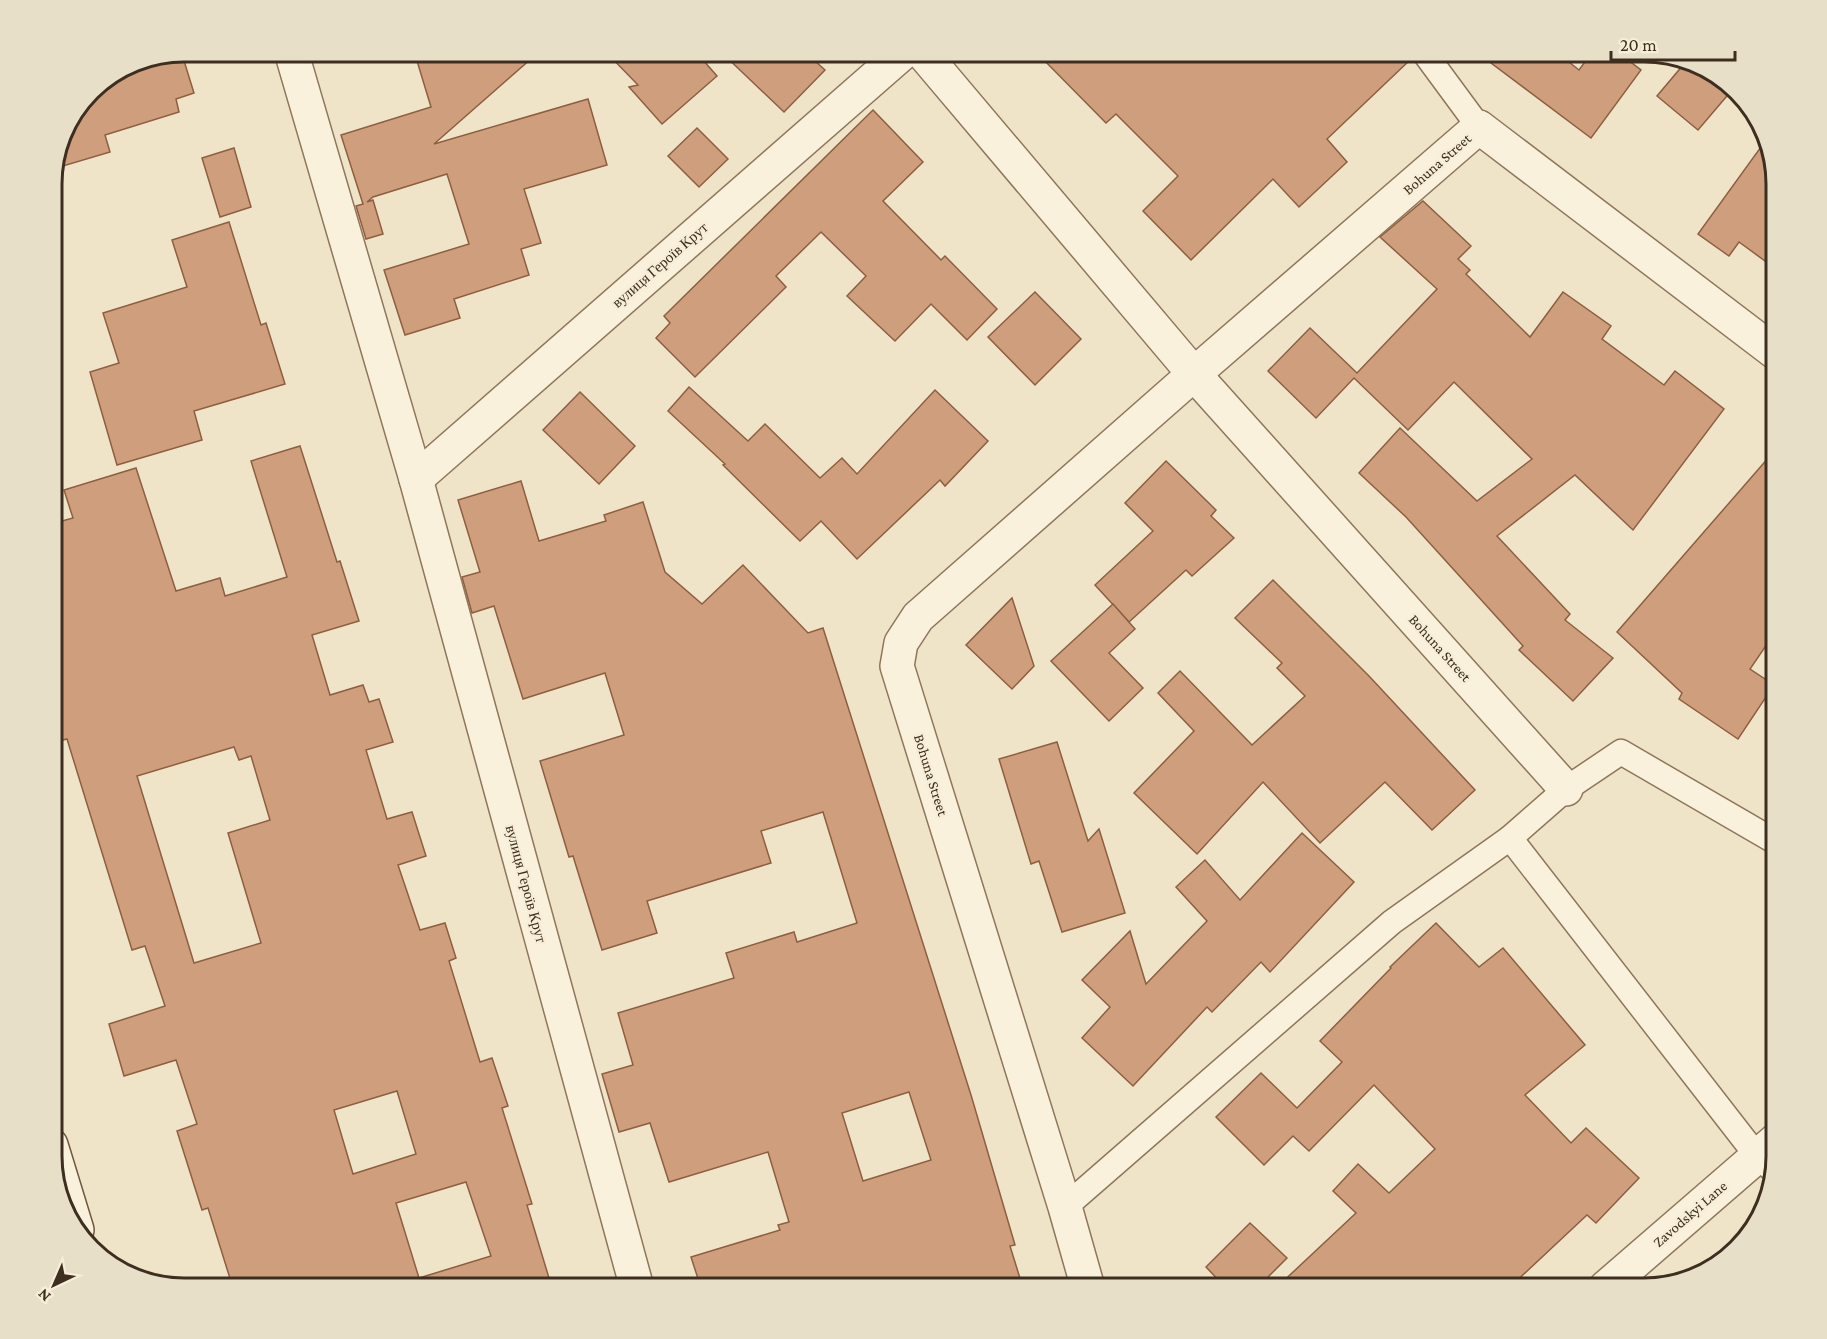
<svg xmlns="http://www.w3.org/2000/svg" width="1827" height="1339" viewBox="0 0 1827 1339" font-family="'Crimson Pro',serif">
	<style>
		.building { fill: #cf9f7d; stroke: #8d5f41; stroke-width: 1.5; fill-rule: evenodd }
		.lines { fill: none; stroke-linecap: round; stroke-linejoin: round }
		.lane-casing { stroke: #8d765c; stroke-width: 27 }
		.street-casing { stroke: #8d765c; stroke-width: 36 }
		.secondary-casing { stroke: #6f573f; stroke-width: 36 }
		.lane { stroke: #faf1dc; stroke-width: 24 }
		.street { stroke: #faf1dc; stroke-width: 33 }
		.secondary { stroke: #faf1dc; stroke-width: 33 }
		.labels { text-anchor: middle; stroke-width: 5; stroke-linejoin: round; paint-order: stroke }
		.street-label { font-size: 15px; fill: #3d2e20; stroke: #f7eed8 }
		.rim { fill: none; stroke: #3d2e20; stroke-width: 3 }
	</style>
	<rect width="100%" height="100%" fill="#f0e4c8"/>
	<g class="building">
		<polygon points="181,51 194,93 176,99 179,112 105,135 110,152 53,169 65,124 96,84 133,61"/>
		<polygon points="414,51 540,51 434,144 588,99 607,165 524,189 541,243 521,249 529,275 454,299 460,318 405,335 384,270 469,244 447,174 373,197 367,202 373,200 383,234 366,239 356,206 363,204 341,135 431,107"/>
		<polygon points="605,51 695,51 717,76 662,124 629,87 638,85"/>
		<polygon points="720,51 804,51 825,70 784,112"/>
		<polygon points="1035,51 1409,51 1411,59 1327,139 1347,162 1299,207 1273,179 1191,260 1143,211 1178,176 1116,114 1106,123"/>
		<polygon points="1475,51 1555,51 1579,70 1593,51 1616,51 1641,70 1591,138"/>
		<polygon points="1684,64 1712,74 1732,90 1698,130 1657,96"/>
		<polygon points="873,110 923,162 883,201 941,260 945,256 997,309 967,340 931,304 895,341 847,296 866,276 821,232 776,276 786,287 695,377 656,338 670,323 664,316"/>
		<polygon points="697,128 728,159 699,187 668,156"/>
		<polygon points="1766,140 1776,183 1776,269 1739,242 1729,256 1698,234"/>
		<polygon points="234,148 251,207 220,217 202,158"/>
		<polygon points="1423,201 1471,246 1458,259 1470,270 1466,274 1530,337 1563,292 1611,326 1602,339 1664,385 1675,371 1724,409 1633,530 1575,475 1497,536 1570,614 1565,620 1613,658 1573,701 1519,650 1523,646 1406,517 1359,473 1400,428 1477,501 1532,459 1454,382 1408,430 1354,378 1316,418 1268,371 1310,328 1357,373 1437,289 1380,237"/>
		<polygon points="229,222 261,325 266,323 285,384 194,411 202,440 117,465 90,372 119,363 103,313 187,287 172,240"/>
		<polygon points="1035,292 1081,339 1035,385 988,337"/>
		<polygon points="689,387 748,441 765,424 820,478 842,458 857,474 935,390 988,441 945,486 940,480 857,559 821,521 800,541 723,465 725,464 668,411"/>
		<polygon points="580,392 635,446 599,484 543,430"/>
		<path d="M 300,446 L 337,562 L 340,561 L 359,621 L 312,635 L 330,695 L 363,685 L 369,702 L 379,699 L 393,742 L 366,750 L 387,819 L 412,812 L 426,856 L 398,865 L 420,930 L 445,923 L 456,958 L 449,961 L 480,1062 L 492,1058 L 508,1106 L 502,1108 L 532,1204 L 527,1205 L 552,1288 L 233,1288 L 208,1208 L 202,1210 L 177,1131 L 197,1124 L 176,1060 L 124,1076 L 109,1024 L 165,1006 L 145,946 L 132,950 L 67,739 L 51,743 L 51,524 L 73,518 L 64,490 L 136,468 L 176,591 L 220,578 L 225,596 L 287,577 L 251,461 ZM 234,747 L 239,760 L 251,756 L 270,820 L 228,833 L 261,943 L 194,963 L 137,776 ZM 397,1091 L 416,1154 L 353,1174 L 334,1110 ZM 466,1182 L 491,1256 L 419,1278 L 396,1203 Z"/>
		<polygon points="1776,449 1776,631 1750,669 1774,685 1738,739 1679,699 1682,693 1617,632"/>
		<polygon points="1166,461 1216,510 1211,516 1234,538 1192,576 1186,570 1129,622 1095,585 1153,531 1125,503"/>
		<path d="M 521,481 L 539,541 L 606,521 L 604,515 L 643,502 L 665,572 L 702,604 L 743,565 L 808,633 L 823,628 L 971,1095 L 1015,1245 L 1010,1246 L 1023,1288 L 701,1288 L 691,1257 L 780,1230 L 778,1225 L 789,1222 L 768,1152 L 669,1182 L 650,1123 L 619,1132 L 602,1074 L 633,1065 L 618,1013 L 734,978 L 726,953 L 794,932 L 797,942 L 857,923 L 823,812 L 761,831 L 771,863 L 647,901 L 657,933 L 602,950 L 573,856 L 569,857 L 540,761 L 624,735 L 605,673 L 523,699 L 494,606 L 472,613 L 462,577 L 480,572 L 458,500 ZM 909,1092 L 931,1160 L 863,1181 L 842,1113 Z"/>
		<polygon points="1273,580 1369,676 1475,790 1432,830 1385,782 1320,843 1263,782 1197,854 1134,793 1194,731 1158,693 1180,671 1252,745 1305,696 1277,668 1282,663 1235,618"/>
		<polygon points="1012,598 1034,666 1012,689 966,645"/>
		<polygon points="1113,604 1135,629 1109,653 1143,688 1109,721 1051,661"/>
		<polygon points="1057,742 1088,841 1099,829 1125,913 1062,932 1039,861 1031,864 999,759"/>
		<polygon points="1302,833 1354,882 1270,972 1261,962 1212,1012 1207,1007 1133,1086 1082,1038 1110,1007 1082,980 1130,931 1146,984 1207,921 1176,887 1205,860 1240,900"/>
		<polygon points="1436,923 1479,967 1503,948 1585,1045 1525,1095 1571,1143 1586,1128 1639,1178 1596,1223 1587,1215 1509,1288 1276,1288 1356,1213 1333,1191 1358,1164 1389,1193 1435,1149 1374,1085 1309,1151 1293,1136 1264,1165 1216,1117 1261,1073 1297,1108 1342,1062 1320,1041 1391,968 1390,967"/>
		<polygon points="1250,1223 1287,1258 1257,1288 1226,1288 1206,1267"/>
	</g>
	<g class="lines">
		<g class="lane-casing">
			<g id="lane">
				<polyline points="1423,51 1479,127"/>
				<polyline points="1510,838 1757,1156 1772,1169"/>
				<polyline points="1065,1207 1392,922 1510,838 1566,789 1621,752 1776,842"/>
			</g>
		</g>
		<g class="street-casing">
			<g id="street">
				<polyline points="291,51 416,479 637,1288"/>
				<polyline points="921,51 1194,374 1566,789"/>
				<polyline points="416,479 905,51"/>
				<polyline points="1088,1288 1065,1207 897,666 901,643 918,617 1194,374 1479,127 1776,353"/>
				<polyline points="1605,1288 1776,1140"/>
			</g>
		</g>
		<g class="secondary-casing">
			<polyline id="secondary" points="51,1145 77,1230"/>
		</g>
		<use href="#lane" class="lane"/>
		<use href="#street" class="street"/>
		<use href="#secondary" class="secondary"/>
	</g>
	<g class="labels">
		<g class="street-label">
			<text transform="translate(1437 164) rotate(-41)" y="5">Bohuna Street</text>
			<text transform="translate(660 265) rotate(-41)" y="5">вулиця Героїв Крут</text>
			<text transform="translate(1440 648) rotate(48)" y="5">Bohuna Street</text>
			<text transform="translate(931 775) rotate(73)" y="5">Bohuna Street</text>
			<text transform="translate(526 884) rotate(75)" y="5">вулиця Героїв Крут</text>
			<text transform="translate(1690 1214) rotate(-41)" y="5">Zavodskyi Lane</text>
		</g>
	</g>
	<path d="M0 0H1827V1339H0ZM184 62H1644A122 122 0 0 1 1766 184V1156A122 122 0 0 1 1644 1278H184A122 122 0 0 1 62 1156V184A122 122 0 0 1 184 62Z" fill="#e8dfc9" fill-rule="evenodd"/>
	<path class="rim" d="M184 62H1644A122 122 0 0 1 1766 184V1156A122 122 0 0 1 1644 1278H184A122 122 0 0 1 62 1156V184A122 122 0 0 1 184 62Z"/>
	<g transform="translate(54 1285) rotate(224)" stroke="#f7eed8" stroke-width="4.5" paint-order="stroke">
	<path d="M0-4.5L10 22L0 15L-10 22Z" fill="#3d2e20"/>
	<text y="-9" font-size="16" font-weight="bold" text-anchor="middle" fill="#3d2e20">N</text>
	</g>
	<path d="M1611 51v9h124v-9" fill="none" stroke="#3d2e20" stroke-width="3"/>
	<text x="1620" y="51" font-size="18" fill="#3d2e20" stroke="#f7eed8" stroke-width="4.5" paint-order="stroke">20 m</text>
</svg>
